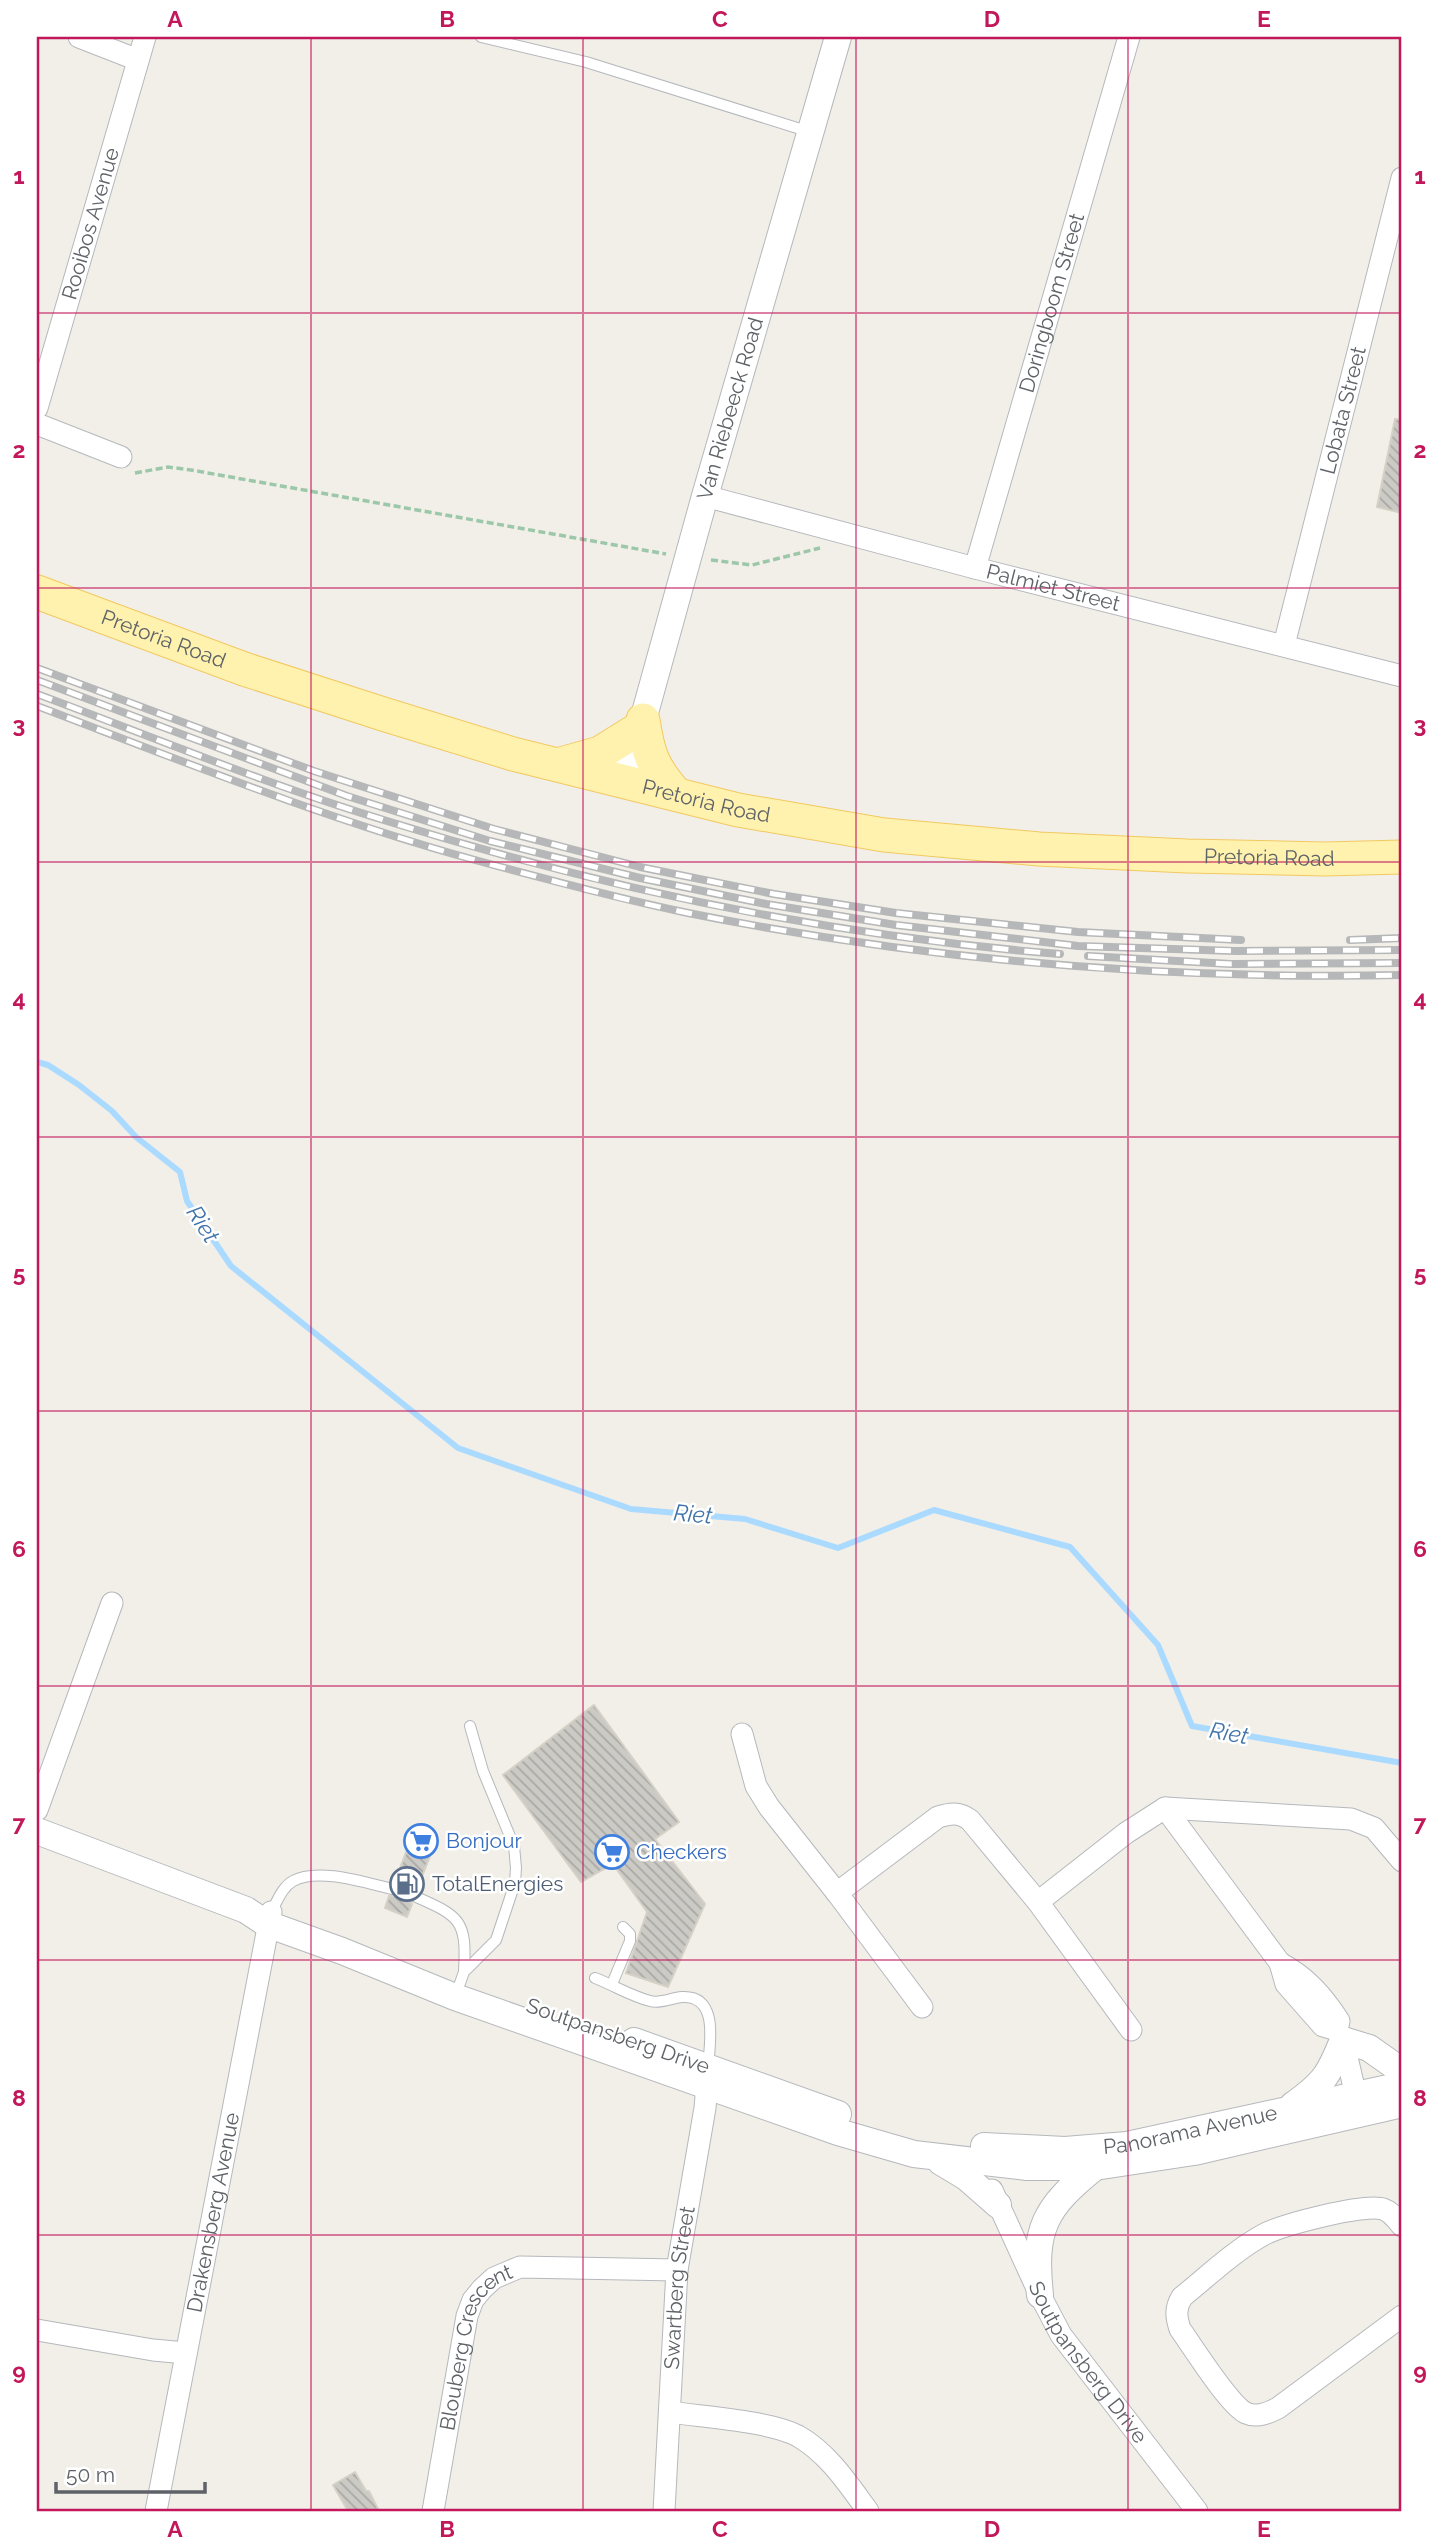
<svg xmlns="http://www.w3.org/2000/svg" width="1439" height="2548" viewBox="0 0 1439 2548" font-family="Raleway,sans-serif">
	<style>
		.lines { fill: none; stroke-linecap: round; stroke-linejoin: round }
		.stream { stroke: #aadaff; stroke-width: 6 }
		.building { fill: url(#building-back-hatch); stroke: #d6d1c6; stroke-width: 2 }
		.service-casing { stroke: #b5b8bc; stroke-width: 12 }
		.minor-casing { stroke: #b5b8bc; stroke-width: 23 }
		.tertiary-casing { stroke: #b5b8bc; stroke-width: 28 }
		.primary-casing { stroke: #f2c960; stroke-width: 35 }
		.path { stroke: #9cc7a9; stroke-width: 3.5; stroke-dasharray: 7 3.5; stroke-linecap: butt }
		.service { stroke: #fff; stroke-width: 10 }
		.minor { stroke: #fff; stroke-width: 21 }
		.tertiary { stroke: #fff; stroke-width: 26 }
		.primary { stroke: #fff2af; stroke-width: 33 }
		.rail-casing { stroke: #b6b7b8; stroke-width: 8 }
		.rail { stroke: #fff; stroke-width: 5; stroke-dasharray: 16; stroke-linecap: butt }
		.grid { fill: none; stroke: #c2185b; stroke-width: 2; stroke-opacity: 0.55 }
		.labels { text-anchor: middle; stroke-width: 5; stroke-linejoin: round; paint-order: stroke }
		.street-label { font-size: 21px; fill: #5f6368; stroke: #fff }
		.shop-label { font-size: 21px; fill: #366cbe; stroke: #fff; text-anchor: start }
		.service-label { font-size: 21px; fill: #4e5e75; stroke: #fff; text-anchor: start }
		.water-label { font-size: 23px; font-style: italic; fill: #4174aa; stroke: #fff }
		.neatline { fill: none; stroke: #c2185b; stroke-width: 2.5 }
		.grid-label { font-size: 23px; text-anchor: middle; font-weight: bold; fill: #c2185b }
	</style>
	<defs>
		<pattern id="building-back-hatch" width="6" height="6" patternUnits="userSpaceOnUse" patternTransform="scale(1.75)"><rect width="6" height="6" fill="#cccac5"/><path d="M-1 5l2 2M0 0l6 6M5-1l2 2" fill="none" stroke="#a9a8a4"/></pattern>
	</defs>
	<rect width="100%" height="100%" fill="#f1efe8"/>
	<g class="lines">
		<polyline class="stream" points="37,1062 48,1065 79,1085 112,1111 136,1137 180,1172 187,1201 231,1266 458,1448 631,1509 745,1519 838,1548 934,1510 1070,1547 1158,1645 1192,1726 1402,1763"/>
	</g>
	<g class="building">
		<polygon points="1395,419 1402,420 1402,513 1377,507"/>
		<polygon points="594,1705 679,1822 655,1839 705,1904 668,1987 626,1973 647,1912 613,1864 581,1882 503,1775"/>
		<polygon points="408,1847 430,1856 417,1889 410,1889 407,1893 407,1900 412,1904 407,1917 385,1908 389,1896 395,1896 399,1892 399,1886 395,1882"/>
		<polygon points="355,2472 366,2491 369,2491 379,2511 348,2511 333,2485"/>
	</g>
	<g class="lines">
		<g class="service-casing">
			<g id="service">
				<polyline points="481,37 586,62 810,132"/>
				<path d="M 414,1896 C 460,1916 467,1920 464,1971"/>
				<path d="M 271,1912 C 277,1902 282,1887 293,1881 C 318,1867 366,1883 392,1889"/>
				<path d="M 595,1978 C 613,1985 631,1996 650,2001 C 660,2004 671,1998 682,1997 C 719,1995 710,2043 708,2066"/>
				<polyline points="612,1984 630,1941 630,1934 623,1927"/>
				<polyline points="455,1997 464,1972 496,1940 515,1883 516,1868 514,1846 483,1771 470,1726"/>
			</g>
		</g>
		<g class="minor-casing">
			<g id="minor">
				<polyline points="79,37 138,60"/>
				<path id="s1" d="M 37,408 L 145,37"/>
				<polyline points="37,424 121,457"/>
				<path id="s2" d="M 705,496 L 975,568 L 1402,676"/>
				<path id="s3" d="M 975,568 L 1129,37"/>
				<path id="s4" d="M 1284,645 L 1402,178"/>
				<polyline points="742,1734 756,1786 769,1807 837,1893 922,2007"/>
				<polyline points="1165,1808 1280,1963 1286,1984 1323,2026 1337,2030 1343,2040 1359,2109"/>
				<polyline points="37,1810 112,1603"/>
				<path d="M 837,1893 L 938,1817 C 951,1813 959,1812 970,1820 L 1038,1902 L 1131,2030"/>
				<polyline points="1038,1902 1126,1833 1165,1808 1351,1819 1374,1828 1402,1861"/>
				<path d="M 1280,1963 C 1306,1977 1323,1996 1339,2021 L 1337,2030"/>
				<path id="s5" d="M 992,2190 L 1040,2295 L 1061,2335 L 1197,2511"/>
				<path d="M 1402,2226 C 1396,2219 1392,2212 1383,2209 C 1365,2203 1281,2225 1263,2235 C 1234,2251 1208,2276 1182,2297 C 1175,2308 1176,2317 1180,2329 C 1193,2347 1229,2405 1246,2413 C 1257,2418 1268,2413 1278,2408 L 1402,2316"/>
				<polyline points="37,2330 153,2350 186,2353"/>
				<path d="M 670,2412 C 703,2417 770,2421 798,2436 C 828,2453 848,2484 868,2511"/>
				<path id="s6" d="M 156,2511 L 271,1912"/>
				<path id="s7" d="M 433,2511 L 467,2316 L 473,2300 L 482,2289 L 494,2278 L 520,2267 L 677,2270"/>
				<path id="s8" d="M 664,2511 L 677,2270 L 705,2108 L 708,2072"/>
			</g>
		</g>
		<g class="tertiary-casing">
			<g id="tertiary">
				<path id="s9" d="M 622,780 L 643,720 L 705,496 L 838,37"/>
				<polyline points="37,1831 246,1910 267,1924 342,1951 455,1997 838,2132 914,2154 1027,2167 1095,2167 1194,2152 1402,2104"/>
				<polyline points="634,2041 838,2114"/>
				<path d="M 1293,2105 C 1324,2083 1329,2075 1343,2040 L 1369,2048 L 1396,2067 L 1402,2069"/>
				<path id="s10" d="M 984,2146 L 1065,2150 L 1127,2145 L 1402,2085"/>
				<polyline points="941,2162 966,2177 998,2205"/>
				<path d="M 1040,2295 C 1033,2229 1044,2208 1095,2167"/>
			</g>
		</g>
		<g class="primary-casing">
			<g id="primary">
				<path id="s11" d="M 37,592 L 244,669 L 383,714 L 513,754 L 738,810 L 884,835 L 1039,849 L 1187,856 L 1325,859 L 1402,857"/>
				<path d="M 643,720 C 648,754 653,768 676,794"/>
				<polyline points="561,764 600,753 640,728"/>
			</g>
		</g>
		<g class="path">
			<polyline points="135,473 168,467 191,470 666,554"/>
			<polyline points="711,560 752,565 820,548"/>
		</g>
		<use href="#service" class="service"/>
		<use href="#minor" class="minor"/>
		<use href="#tertiary" class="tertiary"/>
		<use href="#primary" class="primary"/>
		<g class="rail-casing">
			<g id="rail">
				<polyline points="37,668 314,771 494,829 640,867 774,894 896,913 1078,932 1241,940"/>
				<polyline points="37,680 347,796 490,841 640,878 766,904 896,925 1078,946 1235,951 1402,950"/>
				<path d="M 37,694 C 153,737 268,785 387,821 C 606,889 831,936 1060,954"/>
				<path d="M 37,706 C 182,761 326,819 475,860 C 545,879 616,898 688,913 C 923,960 1162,980 1402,975"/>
				<polyline points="1350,940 1402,938"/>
				<polyline points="1088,956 1231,964 1402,963"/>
			</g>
		</g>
		<use href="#rail" class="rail"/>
	</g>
	<path class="grid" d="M 311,37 L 311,2511M 583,37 L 583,2511M 856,37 L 856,2511M 1128,37 L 1128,2511M 37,313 L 1402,313M 37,588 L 1402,588M 37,862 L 1402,862M 37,1137 L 1402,1137M 37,1411 L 1402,1411M 37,1686 L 1402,1686M 37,1960 L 1402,1960M 37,2235 L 1402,2235"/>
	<defs>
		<g id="supermarket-ring" transform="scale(1.75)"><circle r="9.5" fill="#fff" stroke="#3f7fe0" stroke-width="1.5"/><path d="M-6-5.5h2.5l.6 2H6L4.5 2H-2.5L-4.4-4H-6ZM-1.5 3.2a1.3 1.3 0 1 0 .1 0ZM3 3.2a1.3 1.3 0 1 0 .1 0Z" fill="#3f7fe0"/></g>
		<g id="fuel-ring" transform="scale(1.75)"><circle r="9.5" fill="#fff" stroke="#5c6f8a" stroke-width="1.5"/><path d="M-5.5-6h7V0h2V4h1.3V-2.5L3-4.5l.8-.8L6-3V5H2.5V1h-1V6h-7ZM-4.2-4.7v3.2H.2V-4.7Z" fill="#5c6f8a"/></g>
	</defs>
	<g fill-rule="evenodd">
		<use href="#supermarket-ring" x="421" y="1841"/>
		<use href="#supermarket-ring" x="612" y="1852"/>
		<use href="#fuel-ring" x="407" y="1884"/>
	</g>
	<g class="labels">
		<g class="street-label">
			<text dy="7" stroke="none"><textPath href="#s1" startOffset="192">Rooibos Avenue</textPath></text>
			<text dy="7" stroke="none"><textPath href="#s3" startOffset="276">Doringboom Street</textPath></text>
			<text dy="7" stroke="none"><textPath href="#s9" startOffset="387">Van Riebeeck Road</textPath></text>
			<text dy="7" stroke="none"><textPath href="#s4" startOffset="242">Lobata Street</textPath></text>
			<text dy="7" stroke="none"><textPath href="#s2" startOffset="360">Palmiet Street</textPath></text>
			<text dy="7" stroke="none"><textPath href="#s11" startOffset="135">Pretoria Road</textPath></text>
			<text dy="7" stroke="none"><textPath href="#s11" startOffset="702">Pretoria Road</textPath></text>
			<text dy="7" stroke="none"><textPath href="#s11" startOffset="1269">Pretoria Road</textPath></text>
			<text transform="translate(618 2036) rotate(19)" y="7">Soutpansberg Drive</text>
			<text dy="7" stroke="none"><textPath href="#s10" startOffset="208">Panorama Avenue</textPath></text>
			<text dy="7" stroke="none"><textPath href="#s6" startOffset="304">Drakensberg Avenue</textPath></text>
			<text dy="7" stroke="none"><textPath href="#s8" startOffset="224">Swartberg Street</textPath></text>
			<text dy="7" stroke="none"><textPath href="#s7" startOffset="173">Blouberg Crescent</textPath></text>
			<text dy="7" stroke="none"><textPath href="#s5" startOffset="198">Soutpansberg Drive</textPath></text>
		</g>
		<g class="shop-label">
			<text x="446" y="1848">Bonjour</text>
			<text x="636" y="1859">Checkers</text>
		</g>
		<g class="service-label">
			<text x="432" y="1891">TotalEnergies</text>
		</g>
		<g class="water-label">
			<text transform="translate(203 1224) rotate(57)" y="8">Riet</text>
			<text transform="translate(693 1514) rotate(5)" y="8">Riet</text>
			<text transform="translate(1229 1733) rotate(10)" y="8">Riet</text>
		</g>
	</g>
	<rect width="1439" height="2548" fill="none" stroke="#ffffff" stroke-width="77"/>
	<path d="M56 2482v10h149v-10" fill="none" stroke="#5f6368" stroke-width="3.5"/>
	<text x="66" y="2482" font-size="21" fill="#5f6368" stroke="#ffffff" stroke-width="5" paint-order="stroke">50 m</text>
	<rect x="38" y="38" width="1362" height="2472" class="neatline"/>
	<g class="grid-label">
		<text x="175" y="27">A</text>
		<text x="447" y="27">B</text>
		<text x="720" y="27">C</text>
		<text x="992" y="27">D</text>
		<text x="1264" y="27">E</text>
		<text x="19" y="184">1</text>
		<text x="1420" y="184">1</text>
		<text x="19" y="458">2</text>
		<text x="1420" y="458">2</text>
		<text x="19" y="733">3</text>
		<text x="1420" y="733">3</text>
		<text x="19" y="1007">4</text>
		<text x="1420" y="1007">4</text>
		<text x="19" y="1282">5</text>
		<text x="1420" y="1282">5</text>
		<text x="19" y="1557">6</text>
		<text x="1420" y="1557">6</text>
		<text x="19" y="1831">7</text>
		<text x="1420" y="1831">7</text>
		<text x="19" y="2106">8</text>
		<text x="1420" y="2106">8</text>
		<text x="19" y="2380">9</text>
		<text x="1420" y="2380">9</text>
		<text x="175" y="2537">A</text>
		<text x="447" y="2537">B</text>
		<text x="720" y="2537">C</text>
		<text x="992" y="2537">D</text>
		<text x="1264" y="2537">E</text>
	</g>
</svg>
